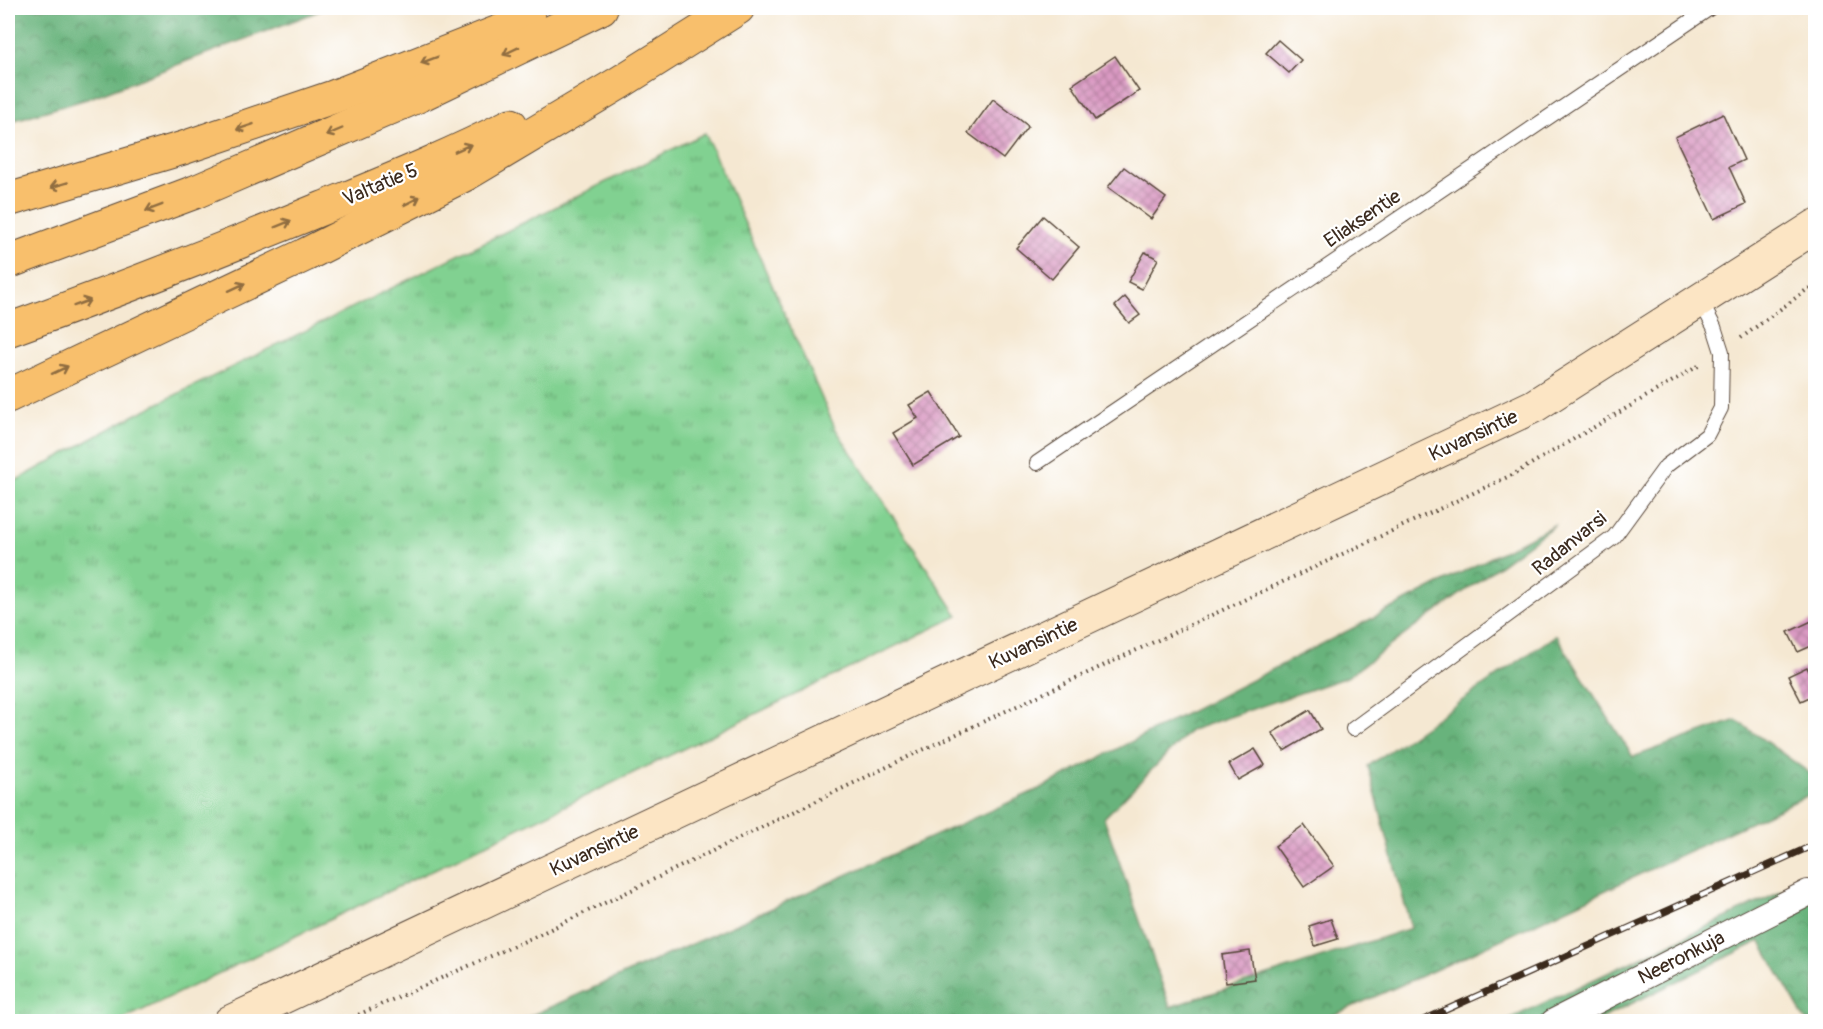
<svg xmlns="http://www.w3.org/2000/svg" width="1823" height="1029" viewBox="0 0 1823 1029" font-family="Pangolin,sans-serif">
	<style>
		.grass { fill: url(#grass-tufts); stroke: #5e7e58; stroke-width: 1.5 }
		.forest { fill: url(#forest-crowns); stroke: #526e4c; stroke-width: 1.5 }
		.building { fill: url(#building-cross-hatch) }
		.lines { fill: none; stroke-linecap: round; stroke-linejoin: round }
		.lane-casing { stroke: #574639; stroke-width: 16 }
		.street-casing { stroke: #574639; stroke-width: 28 }
		.secondary-casing { stroke: #574639; stroke-width: 35 }
		.highway-casing { stroke: #574639; stroke-width: 35 }
		.path { stroke: #574639; stroke-width: 4; stroke-dasharray: 1.5 4.5; stroke-linecap: butt }
		.lane { stroke: #fff; stroke-width: 14 }
		.street { stroke: #fff; stroke-width: 26 }
		.secondary { stroke: #fce5c4; stroke-width: 33 }
		.highway { stroke: #f8bf6c; stroke-width: 33 }
		.rail-casing { stroke: #3b2a1e; stroke-width: 7 }
		.rail { stroke: #fff; stroke-width: 4.5; stroke-dasharray: 14; stroke-linecap: butt }
		.oneway { stroke: #906d41 }
		.labels { text-anchor: middle; stroke-width: 4.5; stroke-linejoin: round; paint-order: stroke }
		.street-label { font-size: 20px; fill: #3b2a1e; stroke: #fff }
	</style>
	<defs>
		<pattern id="grass-tufts" width="24" height="20" patternUnits="userSpaceOnUse" patternTransform="scale(1.5)"><rect width="24" height="20" fill="#81d191"/><path d="M3 7l-1-3M5 7V3M7 7l1-3M15 17l-1-3M17 17v-4M19 17l1-3" fill="none" stroke="#6baa76"/></pattern>
		<pattern id="forest-crowns" width="20" height="18" patternUnits="userSpaceOnUse" patternTransform="scale(1.5)"><rect width="20" height="18" fill="#68b37b"/><path d="M2 6a3 3 0 1 1 6 0M12 15a3 3 0 1 1 6 0" fill="none" stroke="#579264"/></pattern>
		<pattern id="building-cross-hatch" width="8" height="8" patternUnits="userSpaceOnUse" patternTransform="scale(1.5)"><rect width="8" height="8" fill="#da9ac3"/><path d="M0 0l8 8M0 8l8-8" fill="none" stroke="#b27e9e"/></pattern>
	</defs>
	<rect width="100%" height="100%" fill="#fff"/>
	<filter id="ink" filterUnits="userSpaceOnUse"><feTurbulence type="fractalNoise" baseFrequency=".0167" numOctaves="2"/><feDisplacementMap in="SourceGraphic" scale="12" xChannelSelector="R" yChannelSelector="G"/><feConvolveMatrix kernelMatrix="1 2 1 2 8 2 1 2 1" color-interpolation-filters="sRGB"/></filter>
	<filter id="wash" filterUnits="userSpaceOnUse"><feTurbulence type="fractalNoise" baseFrequency=".008" numOctaves="4" result="noise"/><feDisplacementMap in="SourceGraphic" scale="24" xChannelSelector="R" yChannelSelector="G"/><feGaussianBlur stdDeviation="1.35" result="paint"/><feColorMatrix in="noise" values="0 0 0 0 0 0 0 0 0 0 0 0 0 0 0 0 0 1.4 0 .05"/><feComposite in="paint" operator="in"/></filter>
	<g filter="url(#wash)">
		<rect width="100%" height="100%" fill="#f5e8d2"/>
		<polygon class="grass" points="705,133 835,428 958,616 120,1021 8,1021 8,485 135,415"/>
		<g class="forest">
			<polygon points="8,8 327,8 87,99 8,122"/>
			<polygon points="1556,524 1347,677 1191,730 1104,818 1170,1007 1411,928 1368,766 1556,635 1633,757 1736,720 1815,777 1815,792 1453,962 1320,1021 519,1021 1039,789"/>
			<polygon points="1815,876 1815,1021 1806,1021 1760,941 1596,1021 1503,1022"/>
		</g>
		<g id="blocks">
			<g class="building">
				<polygon points="1278,40 1301,60 1289,73 1266,53"/>
				<polygon points="1115,56 1139,91 1095,120 1072,85"/>
				<polygon points="993,99 1028,126 1003,159 968,133"/>
				<polygon points="1723,114 1744,160 1729,167 1746,204 1714,219 1675,137"/>
				<polygon points="1124,167 1166,198 1151,219 1108,187"/>
				<polygon points="1043,216 1079,247 1052,279 1016,248"/>
				<polygon points="1145,252 1158,259 1142,289 1128,282"/>
				<polygon points="1125,297 1140,315 1129,323 1115,306"/>
				<polygon points="931,392 959,437 913,465 893,433 918,418 909,405"/>
				<polygon points="1816,619 1816,644 1798,652 1788,632"/>
				<polygon points="1807,667 1816,686 1816,694 1801,701 1788,676"/>
				<polygon points="1310,710 1321,729 1284,751 1272,733"/>
				<polygon points="1255,749 1265,765 1238,780 1229,764"/>
				<polygon points="1304,825 1334,866 1304,887 1275,846"/>
				<polygon points="1331,919 1338,939 1315,946 1309,926"/>
				<polygon points="1250,951 1255,979 1226,983 1222,955"/>
			</g>
		</g>
	</g>
	<g filter="url(#ink)">
		<use href="#blocks" fill-opacity="0" stroke="#574639" stroke-width="1.5"/>
		<g class="lines">
			<g class="lane-casing">
				<g id="lane">
					<polyline points="1037,463 1710,8"/>
					<polyline points="1353,729 1614,537 1666,466 1707,435 1721,408 1722,352 1714,327 1700,300"/>
				</g>
			</g>
			<g class="street-casing">
				<polyline id="street" points="1554,1022 1808,893"/>
			</g>
			<g class="secondary-casing">
				<polyline id="secondary" points="230,1022 1534,406 1816,226"/>
			</g>
			<g class="highway-casing">
				<g id="highway">
					<polyline points="8,200 183,148 333,97 529,20"/>
					<polyline points="8,262 195,192 418,96 601,8"/>
					<path d="M 8,330 C 114,292 219,251 323,208 C 386,182 451,156 511,125"/>
					<polyline points="8,396 305,255 468,173 619,83 738,8"/>
				</g>
			</g>
			<g class="path">
				<polyline points="1741,338 1816,283"/>
				<polyline points="342,1022 534,937 916,753 1514,474 1700,365"/>
			</g>
			<use href="#lane" class="lane"/>
			<use href="#street" class="street"/>
			<use href="#secondary" class="secondary"/>
			<use href="#highway" class="highway"/>
			<g class="rail-casing">
				<polyline id="rail" points="1419,1022 1816,844"/>
			</g>
			<use href="#rail" class="rail"/>
		</g>
		<defs><path id="oneway-shaft" d="M-6 0H5M1.5-3L5.5 0L1.5 3" fill="none" stroke-width="1.6" stroke-linecap="round" stroke-linejoin="round" transform="scale(1.5)"/></defs>
		<g class="oneway">
			<use href="#oneway-shaft" transform="translate(511 51) rotate(154)"/>
			<use href="#oneway-shaft" transform="translate(429 60) rotate(159)"/>
			<use href="#oneway-shaft" transform="translate(245 127) rotate(161)"/>
			<use href="#oneway-shaft" transform="translate(334 132) rotate(157)"/>
			<use href="#oneway-shaft" transform="translate(463 148) rotate(-24)"/>
			<use href="#oneway-shaft" transform="translate(59 185) rotate(164)"/>
			<use href="#oneway-shaft" transform="translate(412 201) rotate(-27)"/>
			<use href="#oneway-shaft" transform="translate(154 208) rotate(159)"/>
			<use href="#oneway-shaft" transform="translate(283 224) rotate(-22)"/>
			<use href="#oneway-shaft" transform="translate(237 287) rotate(-25)"/>
			<use href="#oneway-shaft" transform="translate(82 303) rotate(-20)"/>
			<use href="#oneway-shaft" transform="translate(60 370) rotate(-25)"/>
		</g>
	</g>
	<g class="labels">
		<g class="street-label">
			<text transform="translate(380 184) rotate(-23)" y="7">Valtatie 5</text>
			<text transform="translate(1362 218) rotate(-34)" y="7">Eliaksentie</text>
			<text transform="translate(1473 435) rotate(-25)" y="7">Kuvansintie</text>
			<text transform="translate(1569 543) rotate(-39)" y="7">Radanvarsi</text>
			<text transform="translate(1033 643) rotate(-25)" y="7">Kuvansintie</text>
			<text transform="translate(594 850) rotate(-25)" y="7">Kuvansintie</text>
			<text transform="translate(1681 957) rotate(-27)" y="7">Neeronkuja</text>
		</g>
	</g>
	<rect width="1823" height="1029" fill="none" stroke="#fff" stroke-width="30"/>
</svg>
